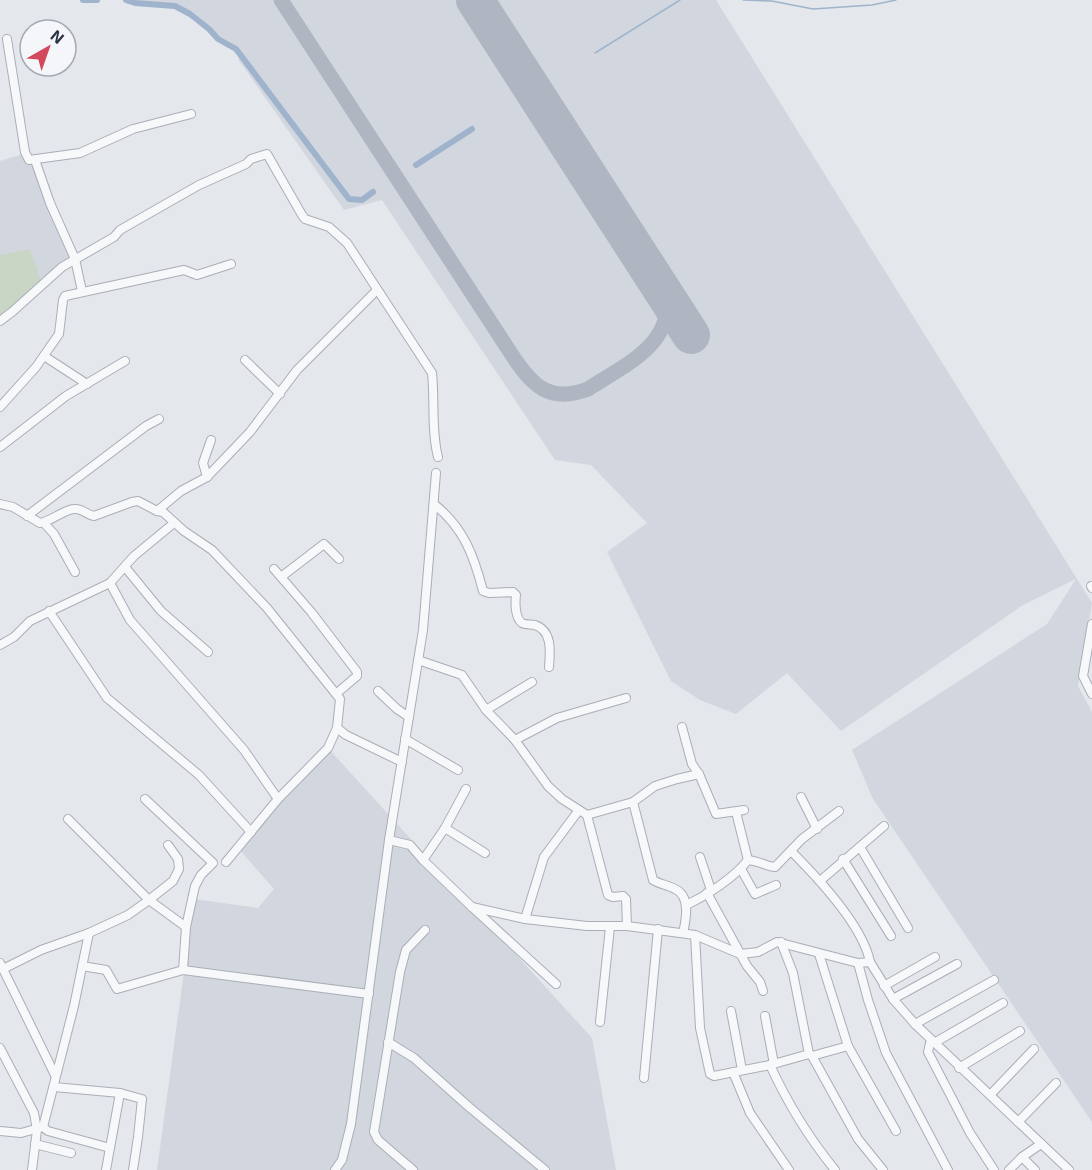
<svg xmlns="http://www.w3.org/2000/svg" width="1092" height="1170" viewBox="0 0 1092 1170" font-family="'Exo 2',sans-serif">
	<style>
		.built { fill: #d2d6de }
		.green { fill: #c9d6c5 }
		.lines { fill: none; stroke-linecap: round; stroke-linejoin: round }
		.stream { stroke: #9fb4cc; stroke-width: 1.5 }
		.canal { stroke: #9fb4cc; stroke-width: 6 }
		.taxiway { stroke: #b0b6c1; stroke-width: 15 }
		.runway { stroke: #b0b6c1; stroke-width: 38 }
		.minor-casing { stroke: #a9aeb7; stroke-width: 10 }
		.minor { stroke: #f7f8fa; stroke-width: 8 }
	</style>
	<rect width="100%" height="100%" fill="#e4e7ec"/>
	<g class="built">
		<polygon points="126,0 716,0 1092,603 1078,686 1092,712 1092,1122 873,799 852,750 1047,624 1076,579 1023,605 841,731 787,673 736,714 700,700 671,681 607,552 647,523 591,465 555,460 382,200 344,210 238,59 242,57 236,49 218,39 209,29 190,14 175,6 135,3"/>
		<polygon points="23,154 35,160 75,259 0,321 0,161"/>
		<polygon points="328,748 592,1038 616,1170 157,1170 194,899 258,908 274,889 238,848"/>
	</g>
	<polygon class="green" points="30,249 41,281 23,298 0,316 0,255"/>
	<g class="lines">
		<g class="stream">
			<polyline points="743,0 772,1 813,9 872,5 896,0"/>
			<polyline points="595,53 680,0"/>
		</g>
		<g class="canal">
			<polyline points="83,0 97,0"/>
			<polyline points="126,0 135,3 175,6 190,14 209,29 218,39 236,49 349,199 362,200 373,192"/>
			<polyline points="416,165 472,129"/>
		</g>
		<path class="taxiway" d="M 281,0 L 512,355 C 532,385 549,404 588,389 C 621,367 674,345 666,297"/>
		<polyline class="runway" points="475,0 691,335"/>
		<g class="minor-casing">
			<g id="minor">
				<polyline points="7,39 25,152 29,160 80,153 133,129 191,114"/>
				<polyline points="35,160 50,203 75,259 82,291"/>
				<path d="M 0,321 L 12,312 L 62,267 L 114,237 L 120,230 L 199,185 L 246,164 L 251,159 L 267,154 L 302,215 L 305,219 L 329,227 L 347,243 L 432,373 C 435,401 431,430 438,457"/>
				<polyline points="44,356 87,384"/>
				<polyline points="245,360 280,394"/>
				<polyline points="0,407 36,367 59,334 63,300 65,296 184,270 197,275 231,264"/>
				<polyline points="0,447 66,396 125,361"/>
				<polyline points="207,477 203,463 211,440"/>
				<path d="M 0,504 L 13,507 L 40,523 C 52,521 63,510 74,509 C 82,508 87,515 94,516 L 132,502 L 138,501 L 157,511 L 163,512 L 184,531 L 212,550 L 267,608 L 340,699 L 337,728 L 328,748 L 278,799 L 226,862"/>
				<path d="M 434,504 C 464,528 474,556 483,591 L 489,593 L 513,592 L 516,595 C 515,603 515,618 522,623 C 525,625 531,624 535,625 C 553,631 550,653 549,667"/>
				<polyline points="157,511 181,491 207,477 250,432 297,370 377,290"/>
				<polyline points="27,516 146,426 159,419"/>
				<polyline points="44,523 54,534 75,572"/>
				<polyline points="125,567 161,611 208,652"/>
				<polyline points="274,569 312,613 357,672 357,676 337,693"/>
				<polyline points="281,577 324,544 339,559"/>
				<polyline points="110,583 130,620 244,750 278,799"/>
				<polyline points="1091,586 1092,588"/>
				<polyline points="49,611 107,698 199,775 251,832"/>
				<polyline points="1092,624 1083,676 1092,694"/>
				<polyline points="0,645 14,637 30,621 110,583 134,556 174,523"/>
				<polyline points="418,660 462,675 486,710 515,740 548,786 562,799 587,815 633,802 655,786 677,779 699,774"/>
				<polyline points="378,691 397,709 409,717"/>
				<polyline points="486,710 532,682"/>
				<polyline points="682,727 692,764 699,774 716,814 744,810"/>
				<polyline points="337,728 346,735 402,762"/>
				<polyline points="405,739 458,770"/>
				<polyline points="515,740 557,718 626,698"/>
				<polyline points="801,797 817,829"/>
				<polyline points="145,799 213,863 201,875 195,886 186,927 183,970"/>
				<path d="M 633,802 L 653,880 C 659,884 668,885 675,889 C 691,896 686,920 683,933"/>
				<polyline points="736,812 748,860"/>
				<polyline points="587,815 608,895 613,897 623,896 626,899 627,926"/>
				<polyline points="68,819 149,900 186,927"/>
				<polyline points="445,828 485,853"/>
				<polyline points="389,840 410,845 423,860 472,907 556,984"/>
				<polyline points="860,847 908,928"/>
				<path d="M 791,851 C 817,877 863,926 870,962"/>
				<polyline points="700,857 711,890"/>
				<polyline points="843,859 891,936"/>
				<polyline points="423,860 445,828 466,789"/>
				<polyline points="741,869 755,894 776,885"/>
				<polyline points="820,881 884,826"/>
				<polyline points="707,893 747,966 760,982 763,991"/>
				<path d="M 686,905 C 706,896 735,877 748,860 C 759,861 768,867 775,867 L 802,839 L 839,811"/>
				<polyline points="472,907 525,919 587,926 627,926 695,935 740,954 758,952 777,942 858,963 870,962 893,999 915,1024 1069,1170"/>
				<polyline points="525,919 544,857 579,810"/>
				<polyline points="695,935 700,1028 710,1074 714,1076 770,1065 809,1054 812,1056 848,1046"/>
				<polyline points="781,942 793,973 809,1054"/>
				<polyline points="819,954 848,1046 896,1131"/>
				<polyline points="0,963 55,1075"/>
				<polyline points="858,963 868,1000 886,1053 948,1170"/>
				<polyline points="82,966 106,970 117,989 183,970 369,994"/>
				<polyline points="3,969 41,950 89,933 128,915 149,900 173,881 179,869 178,859 168,845"/>
				<polyline points="884,986 935,957"/>
				<polyline points="893,999 957,964"/>
				<polyline points="731,1011 742,1070"/>
				<polyline points="765,1016 774,1064"/>
				<polyline points="600,1022 610,927"/>
				<polyline points="915,1024 994,980"/>
				<polyline points="388,1042 414,1058 469,1107 545,1170"/>
				<polyline points="0,1048 34,1113 37,1130 32,1170"/>
				<polyline points="812,1056 858,1139 883,1170"/>
				<path d="M 770,1065 C 787,1102 809,1138 835,1170"/>
				<polyline points="959,1068 1020,1031"/>
				<polyline points="733,1072 750,1113 789,1170"/>
				<polyline points="644,1078 658,929"/>
				<polyline points="54,1087 120,1093 142,1099 138,1137 133,1170"/>
				<polyline points="990,1095 1034,1049"/>
				<polyline points="1018,1122 1056,1083"/>
				<polyline points="43,1127 48,1131 110,1148"/>
				<polyline points="0,1131 21,1133 43,1127 74,1006 89,933"/>
				<polyline points="35,1144 71,1153"/>
				<polyline points="1022,1157 1035,1170"/>
				<polyline points="106,1170 120,1093"/>
				<polyline points="335,1170 342,1160 351,1124 389,840 423,630 436,473"/>
				<polyline points="413,1170 378,1140 374,1132 400,972 406,950 425,930"/>
				<polyline points="994,1170 970,1133 928,1052 930,1043 934,1043 1003,1003"/>
				<polyline points="1009,1170 1022,1157 1041,1144"/>
			</g>
		</g>
		<use href="#minor" class="minor"/>
	</g>
	<g transform="translate(48 48) rotate(40)"><circle r="28" fill="#f4f6f9" stroke="#a4a8b1" stroke-width="1.5"/>
	<path d="M0-4.5L10 22L0 15L-10 22Z" fill="#d1495b"/>
	<text y="-9" font-size="16" font-weight="bold" text-anchor="middle" fill="#2b3445">N</text>
	</g>
</svg>
